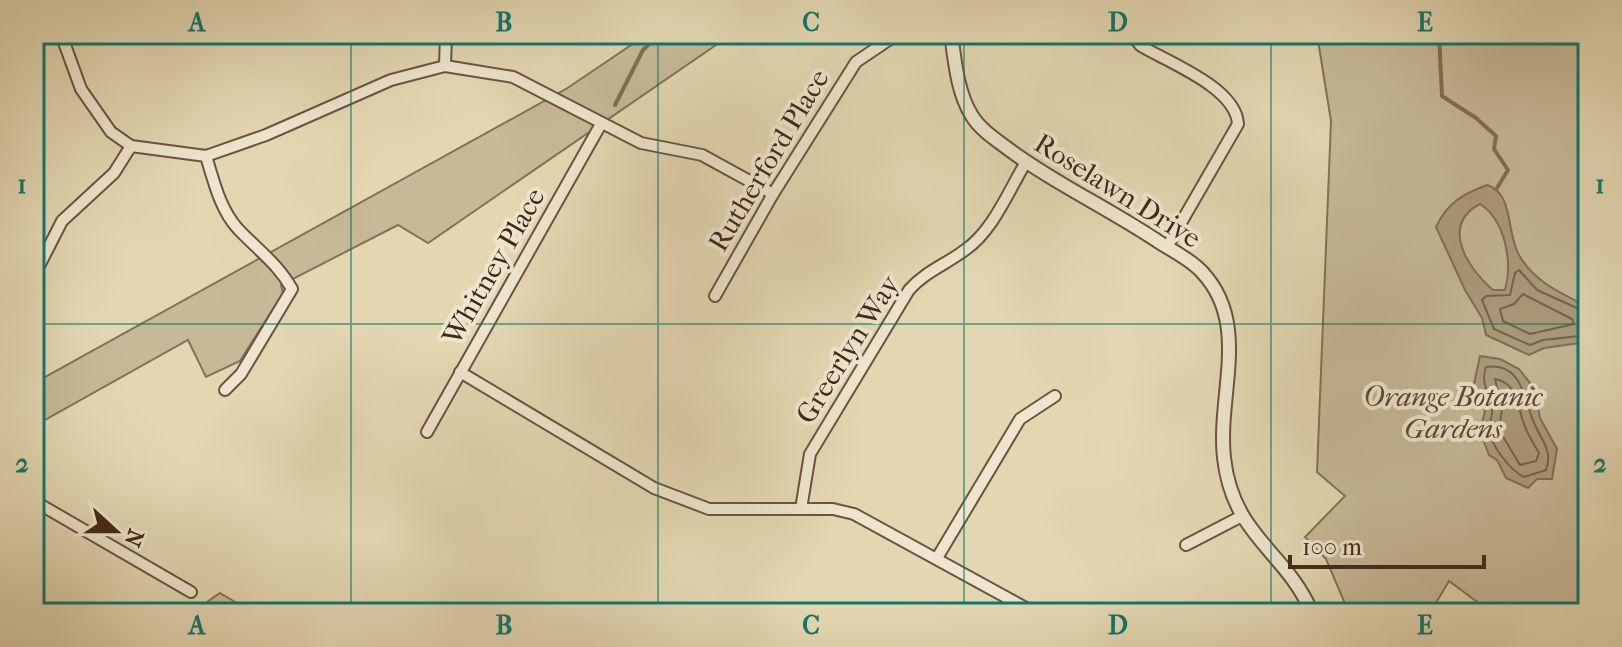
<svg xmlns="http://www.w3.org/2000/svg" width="1622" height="647" viewBox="0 0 1622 647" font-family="'IM FELL French Canon',serif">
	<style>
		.green { fill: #c7b998; stroke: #847159; stroke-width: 2 }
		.water { fill: #ac9c7e; stroke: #816e56; stroke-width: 2; fill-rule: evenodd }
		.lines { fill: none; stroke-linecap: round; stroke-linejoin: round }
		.shore { stroke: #76624c; stroke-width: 2 }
		.stream { stroke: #816e56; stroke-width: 4 }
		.minor-casing { stroke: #6a5440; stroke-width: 14 }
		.tertiary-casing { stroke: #6a5440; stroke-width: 16 }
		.minor { stroke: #ede5cd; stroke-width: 10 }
		.tertiary { stroke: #ede5cd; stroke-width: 12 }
		.grid { fill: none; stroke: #0f766e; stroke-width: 2; stroke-opacity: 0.55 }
		.labels { text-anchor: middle; stroke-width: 8; stroke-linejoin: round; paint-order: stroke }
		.street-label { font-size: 28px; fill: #41291a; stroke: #ede5cd }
		.park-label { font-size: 28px; font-style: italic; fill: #5c4633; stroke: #ede5cd }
		.neatline { fill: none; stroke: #0f766e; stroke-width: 3 }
		.grid-label { font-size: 26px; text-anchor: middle; font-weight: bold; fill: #0f766e }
	</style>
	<rect width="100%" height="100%" fill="#e3d7b2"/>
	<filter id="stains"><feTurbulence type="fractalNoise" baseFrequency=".0025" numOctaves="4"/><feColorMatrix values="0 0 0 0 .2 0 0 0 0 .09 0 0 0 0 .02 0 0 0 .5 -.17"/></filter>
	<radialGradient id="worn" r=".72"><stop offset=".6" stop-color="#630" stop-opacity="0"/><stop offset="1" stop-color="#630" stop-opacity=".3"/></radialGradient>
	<g class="green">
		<polygon points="642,34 732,34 428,243 398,225 281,285 283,293 240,361 206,377 188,340 34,426 34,383 566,89 637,41"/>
		<polygon points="1317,34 1588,34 1588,613 1492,613 1449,581 1430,613 1349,613 1326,559 1305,537 1345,496 1317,472 1331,121"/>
		<polygon points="220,593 254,613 191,613"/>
	</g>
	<g class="water">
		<path d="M 1487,185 C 1514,193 1506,233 1519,255 C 1534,282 1561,293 1588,307 L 1588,342 L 1544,348 L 1529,355 L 1486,335 L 1482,318 L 1465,290 L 1436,227 C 1447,203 1463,194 1487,185 ZM 1480,204 C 1505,220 1513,262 1505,290 L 1493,290 C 1467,268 1440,225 1480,204 Z"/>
		<polygon points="1480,356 1500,359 1519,369 1534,388 1540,418 1557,449 1552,479 1537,479 1528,488 1506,478 1497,460 1489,455 1480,431 1485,411 1474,384"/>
	</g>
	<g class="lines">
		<g class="shore">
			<polygon points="1523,294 1572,319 1574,324 1530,334 1503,321 1500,309 1514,304"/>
			<polyline points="1588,313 1537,290 1519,270 1515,273 1510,295 1486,296 1482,300 1494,329 1530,345 1543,340 1588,335"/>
			<path d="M 1486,367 C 1523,361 1524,401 1534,423 C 1542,441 1553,451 1546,470 L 1524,477 C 1511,471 1489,444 1489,428 C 1489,422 1493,416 1492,409 C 1490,392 1480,385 1486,367 Z"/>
			<path d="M 1495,379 C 1518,383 1517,406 1524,424 C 1527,434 1534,444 1539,453 L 1536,461 L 1520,465 L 1499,430 L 1502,409 Z"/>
		</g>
		<g class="stream">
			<polyline points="1439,34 1442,96 1476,118 1496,136 1494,149 1508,170 1497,188"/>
			<polyline points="615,105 643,50 659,34"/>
		</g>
		<g class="minor-casing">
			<g id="minor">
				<polyline points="61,34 81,89 111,132 131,146 206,156 266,135 391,80 445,66 513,77 641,143 702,155 773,194"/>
				<path d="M 1131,34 L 1141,46 C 1170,63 1236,88 1238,124 L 1167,247"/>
				<polyline points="34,38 46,34"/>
				<polyline points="445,66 446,34"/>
				<path d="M 206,156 C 214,182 220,209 238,229 C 258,250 278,264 292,289 L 241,374 L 225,390"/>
				<polyline points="34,276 62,221 114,173 131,146"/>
				<polyline points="715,296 773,194 856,62 890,39 911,34"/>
				<polyline points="460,372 654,488 709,509 833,509 854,514 1035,613"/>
				<polyline points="427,432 601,124"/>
				<polyline points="34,501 191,592"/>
				<path d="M 801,509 L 810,454 L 909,290 C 926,271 945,265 965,250 C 993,231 1009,190 1026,162"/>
				<polyline points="1186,545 1240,517"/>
				<polyline points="937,558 1020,419 1055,396"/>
			</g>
		</g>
		<g class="tertiary-casing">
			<path id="tertiary" d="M 951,34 C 955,61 957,92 972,116 C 980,129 995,139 1007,148 C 1055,184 1112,210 1162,244 C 1175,252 1191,260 1202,272 C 1251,324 1217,394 1224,458 C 1233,537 1286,551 1312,613"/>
		</g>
		<use href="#minor" class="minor"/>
		<use href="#tertiary" class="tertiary"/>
	</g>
	<path class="grid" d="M 351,34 L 351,613M 658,34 L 658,613M 964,34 L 964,613M 1271,34 L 1271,613M 34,324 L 1588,324"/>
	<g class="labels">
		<g class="street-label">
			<text transform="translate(768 160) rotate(-59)" y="10">Rutherford Place</text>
			<text transform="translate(1118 190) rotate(32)" y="10">Roselawn Drive</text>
			<text transform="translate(493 266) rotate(-60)" y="10">Whitney Place</text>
			<text transform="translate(847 349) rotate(-58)" y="10">Greerlyn Way</text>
		</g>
		<g class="park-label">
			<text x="1453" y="406">Orange Botanic<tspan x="1453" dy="32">Gardens</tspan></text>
		</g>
	</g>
	<rect width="1622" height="647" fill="none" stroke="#e3d7b2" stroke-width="88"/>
	<g transform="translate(116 531) rotate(111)" stroke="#ede5cd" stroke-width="6" paint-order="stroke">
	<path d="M0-6L14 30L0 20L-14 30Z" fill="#41291a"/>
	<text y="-12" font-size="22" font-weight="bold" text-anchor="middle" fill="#41291a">N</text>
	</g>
	<path d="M1290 555v12h194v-12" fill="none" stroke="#41291a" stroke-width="4"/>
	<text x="1302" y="555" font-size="24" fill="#41291a" stroke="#ede5cd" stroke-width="6" paint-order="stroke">100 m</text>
	<rect x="44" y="44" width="1534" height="559" class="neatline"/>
	<g class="grid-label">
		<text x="197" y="31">A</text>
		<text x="504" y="31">B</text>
		<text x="811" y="31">C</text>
		<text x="1118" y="31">D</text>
		<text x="1425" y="31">E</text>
		<text x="22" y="193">1</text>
		<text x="1600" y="193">1</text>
		<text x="22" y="472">2</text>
		<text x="1600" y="472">2</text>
		<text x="197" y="634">A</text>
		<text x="504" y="634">B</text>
		<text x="811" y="634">C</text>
		<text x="1118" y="634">D</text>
		<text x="1425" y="634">E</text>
	</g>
	<rect width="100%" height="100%" filter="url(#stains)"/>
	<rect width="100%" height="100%" fill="url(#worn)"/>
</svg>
